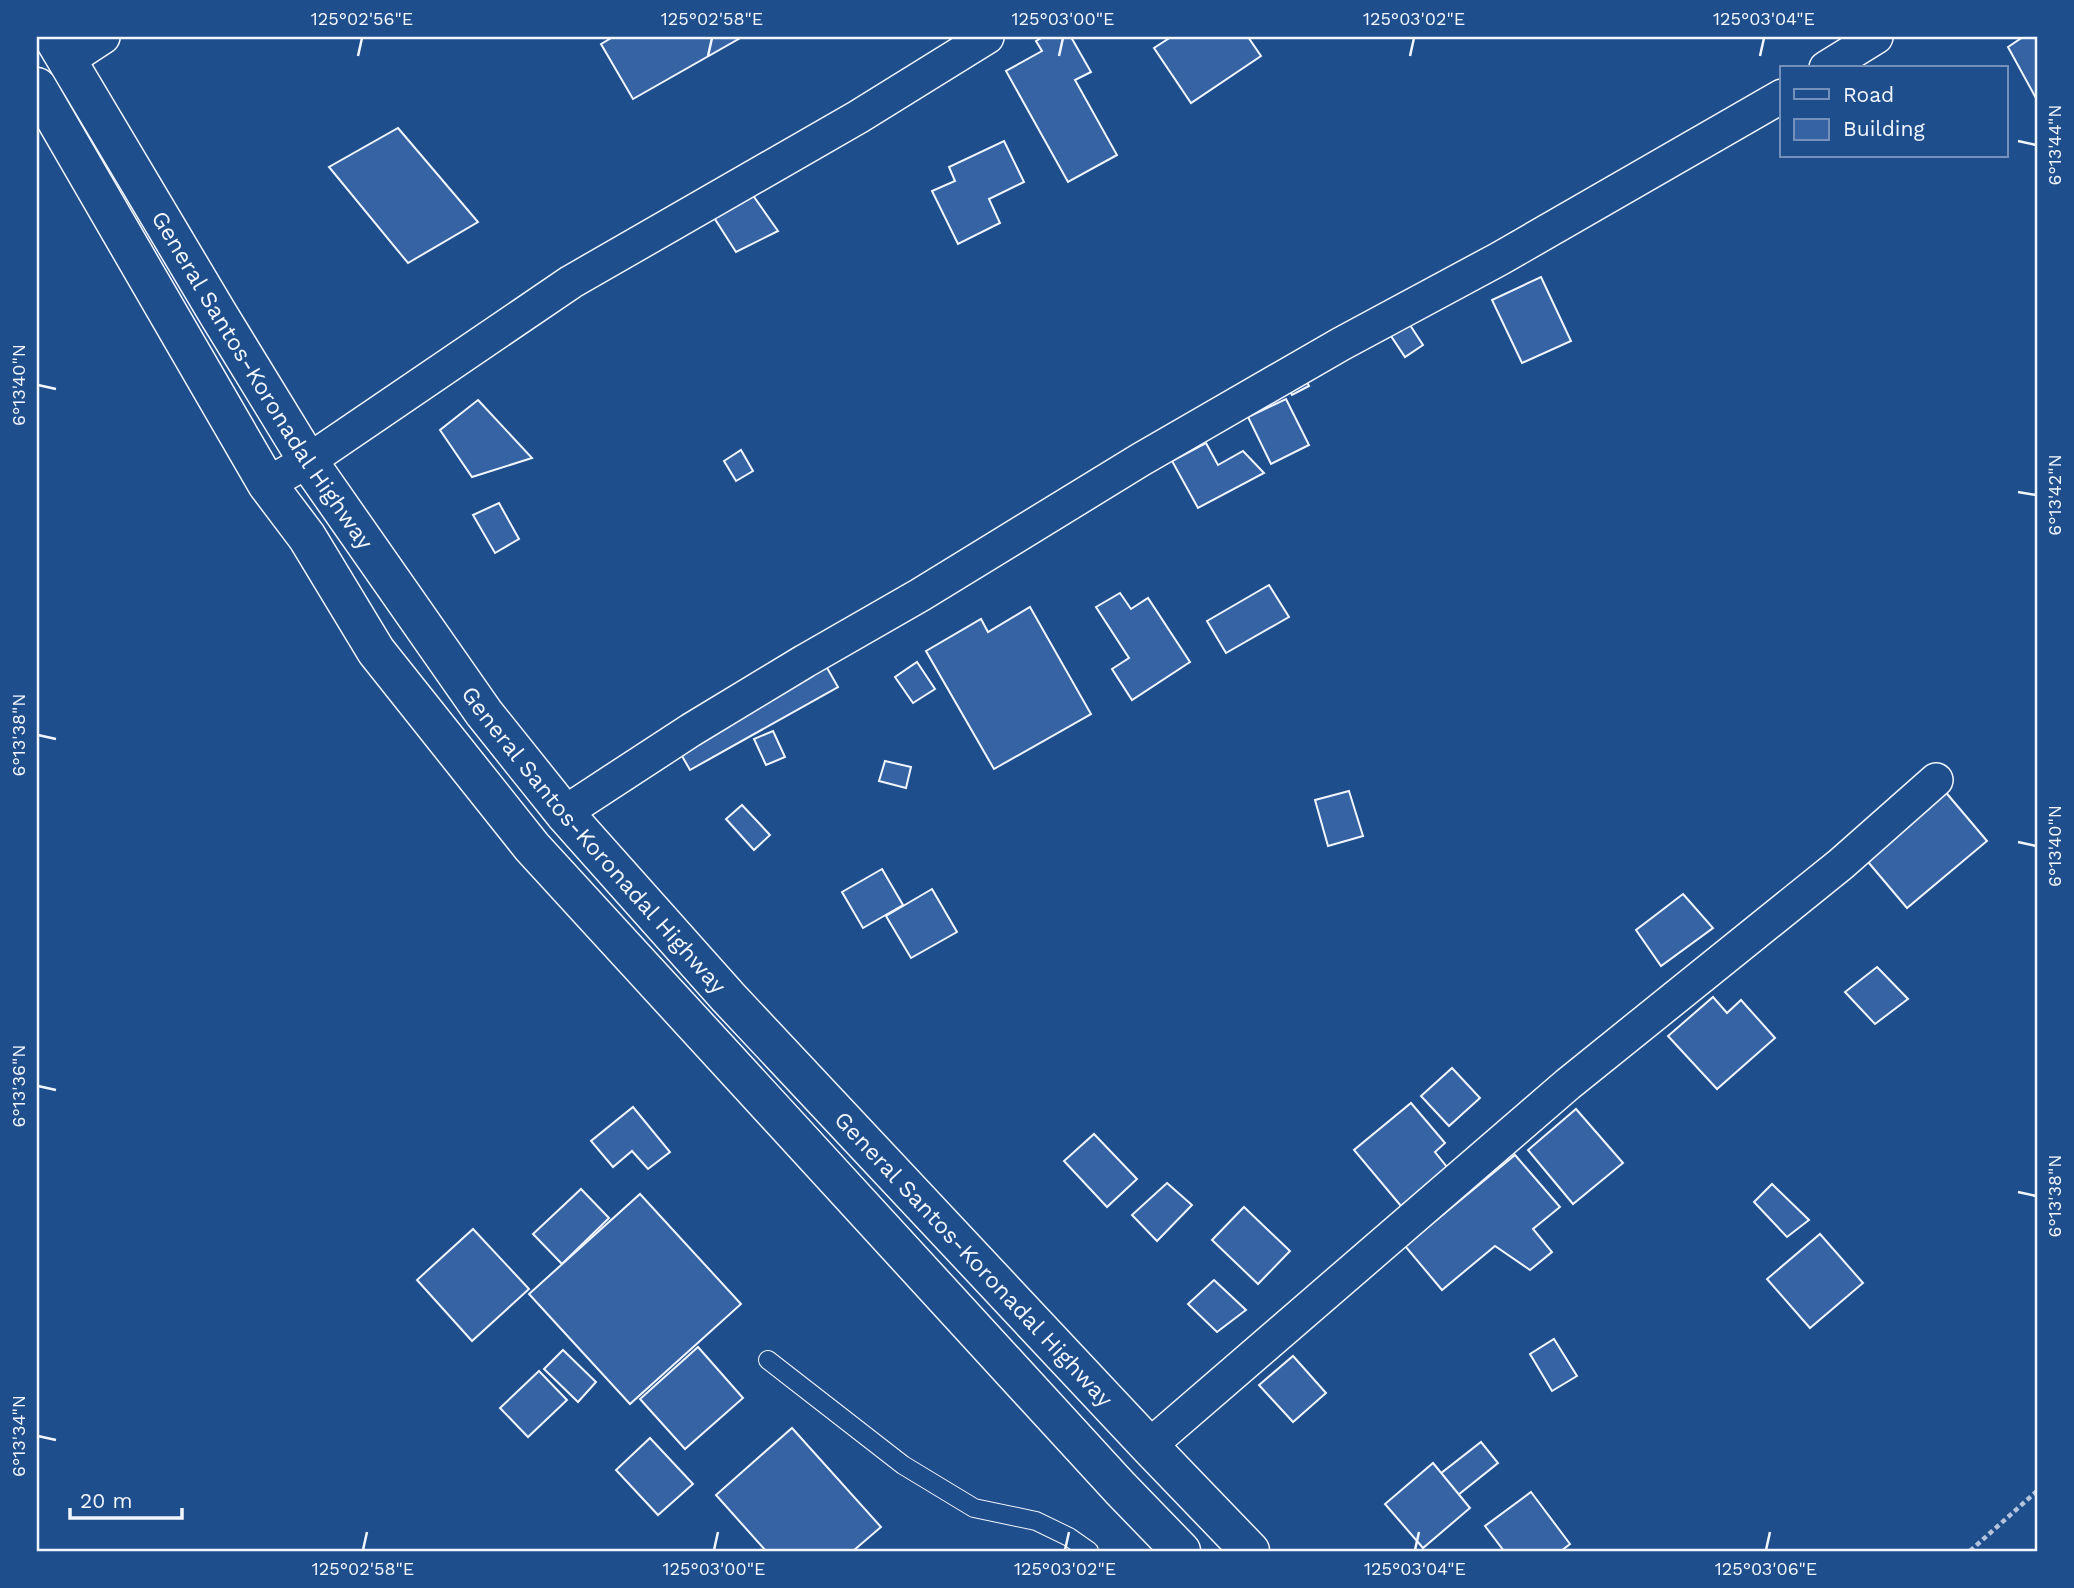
<svg xmlns="http://www.w3.org/2000/svg" width="2074" height="1588" viewBox="0 0 2074 1588" font-family="'Work Sans',sans-serif">
	<style>
		.building { fill: #3563a3; stroke: #f2f6ff; stroke-width: 2 }
		.lines { fill: none; stroke-linecap: round; stroke-linejoin: round }
		.lane-casing { stroke: #f2f6ff; stroke-width: 20 }
		.street-casing { stroke: #f2f6ff; stroke-width: 36 }
		.highway-casing { stroke: #f2f6ff; stroke-width: 41 }
		.path { stroke: #b3c4dc; stroke-width: 4.5; stroke-dasharray: 5 3.5; stroke-linecap: butt }
		.lane { stroke: #1f4e8c; stroke-width: 18 }
		.street { stroke: #1f4e8c; stroke-width: 33 }
		.highway { stroke: #1f4e8c; stroke-width: 38 }
		.ticks { fill: none; stroke: #f2f6ff; stroke-width: 2.5 }
		.labels { text-anchor: middle; stroke-width: 5; stroke-linejoin: round; paint-order: stroke }
		.street-label { font-size: 23px; fill: #f2f6ff; stroke: #1f4e8c }
		.neatline { fill: none; stroke: #f2f6ff; stroke-width: 2.5 }
		.ticks-label { font-size: 18px; text-anchor: middle; fill: #f2f6ff }
	</style>
	<rect width="100%" height="100%" fill="#1f4e8c"/>
	<g class="building">
		<polygon points="613,37 742,37 633,99 601,44"/>
		<polygon points="1043,37 1071,37 1091,72 1075,80 1117,155 1068,182 1006,71 1042,51 1036,41"/>
		<polygon points="1171,37 1248,37 1261,56 1191,103 1154,48"/>
		<polygon points="2023,37 2037,37 2037,100 2008,47"/>
		<polygon points="398,128 478,222 408,263 329,167"/>
		<polygon points="1004,141 1024,182 989,199 1000,223 958,244 932,191 955,181 949,167"/>
		<polygon points="752,194 778,231 736,252 713,216"/>
		<polygon points="1541,277 1571,341 1522,363 1492,300"/>
		<polygon points="1408,322 1423,345 1405,357 1389,333"/>
		<polygon points="1303,374 1309,386 1292,395 1286,384"/>
		<polygon points="1286,399 1309,445 1271,464 1248,417"/>
		<polygon points="478,400 532,458 472,477 440,430"/>
		<polygon points="1206,443 1218,465 1243,451 1264,473 1198,508 1172,461"/>
		<polygon points="741,450 753,471 736,481 724,461"/>
		<polygon points="499,503 519,539 495,553 473,515"/>
		<polygon points="1269,585 1289,617 1226,653 1207,621"/>
		<polygon points="1120,593 1131,609 1148,598 1190,662 1132,700 1112,669 1129,658 1096,607"/>
		<polygon points="1030,607 1091,714 994,769 926,651 981,619 988,632"/>
		<polygon points="917,662 935,689 913,703 895,677"/>
		<polygon points="826,666 838,687 690,770 678,749"/>
		<polygon points="773,731 785,757 766,765 754,739"/>
		<polygon points="885,761 911,767 906,788 879,781"/>
		<polygon points="1943,789 1987,841 1907,908 1863,856"/>
		<polygon points="1349,791 1363,836 1328,846 1315,800"/>
		<polygon points="742,805 770,835 754,850 726,819"/>
		<polygon points="882,869 903,905 863,928 842,892"/>
		<polygon points="932,889 957,932 911,958 886,916"/>
		<polygon points="1683,894 1713,928 1661,966 1636,930"/>
		<polygon points="1877,967 1908,999 1875,1024 1845,992"/>
		<polygon points="1713,997 1727,1013 1741,1000 1775,1038 1717,1089 1668,1036"/>
		<polygon points="1452,1068 1480,1098 1449,1126 1421,1096"/>
		<polygon points="1411,1103 1445,1143 1435,1152 1447,1167 1401,1206 1354,1150"/>
		<polygon points="633,1107 670,1152 648,1169 632,1151 613,1167 591,1141"/>
		<polygon points="1576,1109 1623,1163 1573,1204 1528,1150"/>
		<polygon points="1094,1134 1137,1179 1107,1207 1064,1161"/>
		<polygon points="1515,1155 1560,1207 1533,1229 1552,1252 1530,1270 1495,1246 1442,1290 1405,1246"/>
		<polygon points="1167,1183 1192,1205 1157,1241 1132,1215"/>
		<polygon points="1772,1184 1809,1220 1787,1237 1754,1202"/>
		<polygon points="581,1189 609,1218 562,1264 533,1234"/>
		<polygon points="640,1194 741,1304 630,1404 529,1294"/>
		<polygon points="1244,1207 1290,1251 1258,1284 1212,1240"/>
		<polygon points="473,1229 529,1289 472,1341 417,1280"/>
		<polygon points="1820,1234 1863,1283 1810,1328 1767,1279"/>
		<polygon points="1214,1280 1246,1310 1217,1332 1188,1304"/>
		<polygon points="1554,1339 1577,1376 1552,1391 1530,1354"/>
		<polygon points="698,1347 743,1398 685,1449 640,1399"/>
		<polygon points="563,1350 596,1382 578,1402 544,1369"/>
		<polygon points="1293,1356 1326,1393 1293,1422 1259,1385"/>
		<polygon points="539,1371 567,1400 528,1437 500,1408"/>
		<polygon points="792,1428 881,1527 853,1551 766,1551 716,1495"/>
		<polygon points="650,1438 693,1484 658,1515 616,1470"/>
		<polygon points="1481,1442 1498,1463 1458,1495 1440,1474"/>
		<polygon points="1433,1463 1470,1508 1423,1548 1385,1504"/>
		<polygon points="1531,1492 1570,1544 1561,1551 1504,1551 1485,1526"/>
	</g>
	<g class="lines">
		<g class="lane-casing">
			<polyline id="lane" points="768,1360 903,1465 974,1508 1036,1521 1069,1537 1089,1551"/>
		</g>
		<g class="street-casing">
			<g id="street">
				<polyline points="68,60 103,37"/>
				<polyline points="1826,68 1876,37"/>
				<polyline points="267,484 308,461 571,282 858,117 987,37"/>
				<polyline points="564,813 691,730 805,661 920,595 1140,460 1341,344 1499,259 1782,96"/>
				<polyline points="1149,1446 1568,1084 1841,864 1936,780"/>
			</g>
		</g>
		<g class="highway-casing">
			<g id="highway">
				<path id="s1" d="M 53,37 L 218,314 L 308,461 L 484,713 L 564,813 L 728,997 L 1149,1446 L 1250,1551"/>
				<polyline points="37,87 267,484 307,537 376,651 532,847 1120,1488 1181,1551"/>
			</g>
		</g>
		<polyline class="path" points="1970,1551 2037,1491"/>
		<use href="#lane" class="lane"/>
		<use href="#street" class="street"/>
		<use href="#highway" class="highway"/>
	</g>
	<path class="ticks" d="M 358,56 L 362,38M 708,56 L 712,38M 1059,56 L 1063,38M 1410,56 L 1414,38M 1760,56 L 1764,38M 2018,141 L 2036,145M 38,385 L 56,389M 2018,492 L 2036,495M 38,735 L 56,739M 2018,842 L 2036,846M 38,1086 L 56,1090M 2018,1192 L 2036,1196M 38,1436 L 56,1440M 363,1550 L 367,1532M 714,1550 L 718,1532M 1065,1550 L 1069,1532M 1415,1550 L 1419,1532M 1766,1550 L 1770,1532"/>
	<g class="labels">
		<g class="street-label">
			<text dy="8" stroke="none"><textPath href="#s1" startOffset="402">General Santos-Koronadal Highway</textPath></text>
			<text dy="8" stroke="none"><textPath href="#s1" startOffset="970">General Santos-Koronadal Highway</textPath></text>
			<text dy="8" stroke="none"><textPath href="#s1" startOffset="1536">General Santos-Koronadal Highway</textPath></text>
		</g>
	</g>
	<rect width="2074" height="1588" fill="none" stroke="#1f4e8c" stroke-width="77"/>
	<rect x="1780" y="66" width="228" height="91" fill="#1f4e8c" stroke="#7391ba" stroke-width="2"/>
	<rect x="1794" y="89" width="35" height="10" fill="#1f4e8c" stroke="#7391ba" stroke-width="2"/>
	<text x="1843" y="102" font-size="21" fill="#f2f6ff">Road</text>
	<rect x="1794" y="119" width="35" height="21" fill="#3563a3" stroke="#7391ba" stroke-width="2"/>
	<text x="1843" y="136" font-size="21" fill="#f2f6ff">Building</text>
	<path d="M70 1508v10h112v-10" fill="none" stroke="#f2f6ff" stroke-width="3.5"/>
	<text x="80" y="1508" font-size="21" fill="#f2f6ff" stroke="#1f4e8c" stroke-width="5" paint-order="stroke">20 m</text>
	<rect x="38" y="38" width="1998" height="1512" class="neatline"/>
	<g class="ticks-label">
		<text x="362" y="25">125°02'56"E</text>
		<text x="712" y="25">125°02'58"E</text>
		<text x="1063" y="25">125°03'00"E</text>
		<text x="1414" y="25">125°03'02"E</text>
		<text x="1764" y="25">125°03'04"E</text>
		<text transform="translate(2055 145) rotate(-90)" y="6">6°13'44"N</text>
		<text transform="translate(19 385) rotate(-90)" y="6">6°13'40"N</text>
		<text transform="translate(2055 495) rotate(-90)" y="6">6°13'42"N</text>
		<text transform="translate(19 735) rotate(-90)" y="6">6°13'38"N</text>
		<text transform="translate(2055 846) rotate(-90)" y="6">6°13'40"N</text>
		<text transform="translate(19 1086) rotate(-90)" y="6">6°13'36"N</text>
		<text transform="translate(2055 1196) rotate(-90)" y="6">6°13'38"N</text>
		<text transform="translate(19 1436) rotate(-90)" y="6">6°13'34"N</text>
		<text x="363" y="1575">125°02'58"E</text>
		<text x="714" y="1575">125°03'00"E</text>
		<text x="1065" y="1575">125°03'02"E</text>
		<text x="1415" y="1575">125°03'04"E</text>
		<text x="1766" y="1575">125°03'06"E</text>
	</g>
</svg>
